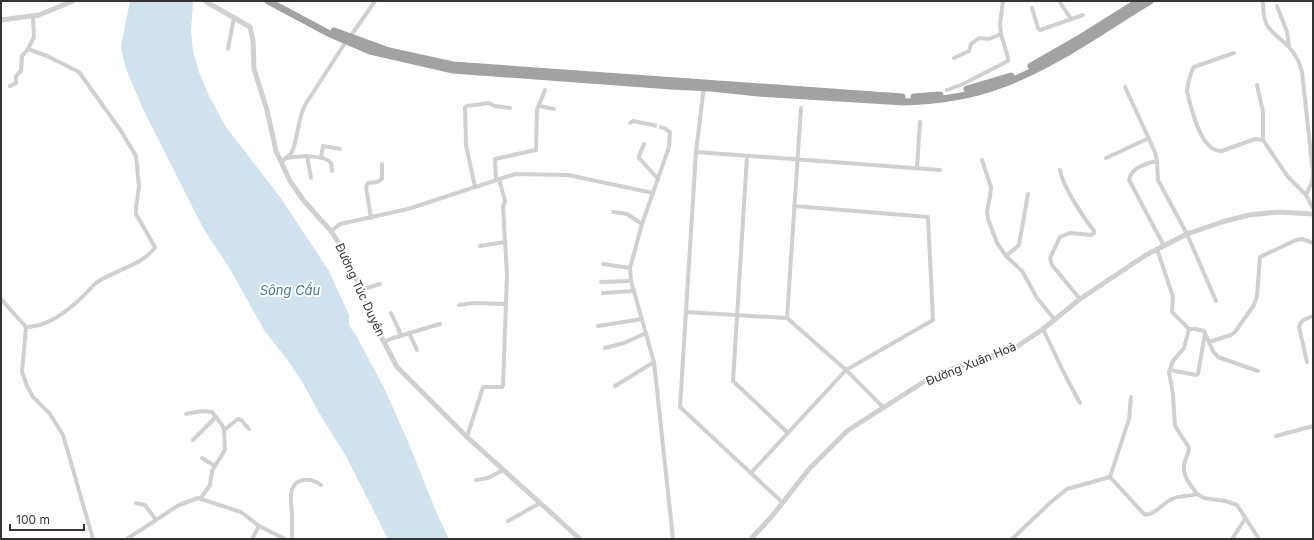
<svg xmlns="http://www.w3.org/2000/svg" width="1314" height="540" viewBox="0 0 1314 540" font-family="Inter,sans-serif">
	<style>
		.water { fill: #cfe2ee }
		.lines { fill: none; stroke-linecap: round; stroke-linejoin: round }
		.minor-tunnel { stroke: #d6d6d6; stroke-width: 4; stroke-dasharray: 4 2; stroke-linecap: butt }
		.minor { stroke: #d0d0d0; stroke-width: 4 }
		.tertiary { stroke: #d0d0d0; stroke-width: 5 }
		.trunk { stroke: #a2a2a2; stroke-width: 7 }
		.labels { text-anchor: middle; stroke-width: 4; stroke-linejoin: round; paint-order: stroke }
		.street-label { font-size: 12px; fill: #333; stroke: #fff }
		.water-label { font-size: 13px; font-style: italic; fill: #3f7597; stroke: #fff }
	</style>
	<rect width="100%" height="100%" fill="#fff"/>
	<polygon class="water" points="130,1 194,1 193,4 191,31 193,51 199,72 208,94 226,127 280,197 329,271 349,315 349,325 357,337 385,390 409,444 437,514 449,539 388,539 347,458 318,411 304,385 289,362 264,330 230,269 203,228 142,107 126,69 122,52 121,46"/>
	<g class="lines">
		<polyline class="minor-tunnel" points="653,125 664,128"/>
		<g class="minor">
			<polyline points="1059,1 1071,19"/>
			<path d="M 1263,1 C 1263,8 1263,16 1266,23 C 1270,33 1282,39 1289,47 C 1296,55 1300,63 1302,72 L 1313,173 L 1312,182 L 1306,195 L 1313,208"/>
			<polyline points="1277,6 1287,32 1289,46"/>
			<polyline points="1032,8 1038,28 1040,30 1083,15"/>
			<polyline points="352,34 375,1"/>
			<polyline points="228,49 234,17"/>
			<path d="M 1234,53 L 1194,67 C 1191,71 1187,87 1187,92 C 1192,109 1200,152 1222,151 L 1255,139 L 1263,140 L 1288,177 L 1306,195"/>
			<polyline points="954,58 969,51 971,44 979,38 989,39 1001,34"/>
			<polyline points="1257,85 1263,112 1263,140"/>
			<polyline points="10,86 16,83 16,76 21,71 22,56 28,49 34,37 33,17"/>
			<polyline points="704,86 696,152 680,407 783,503"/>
			<polyline points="1125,87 1155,152 1157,161 1158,180 1187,234 1216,301"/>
			<polyline points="947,90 963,84 1008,61 1008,58 1001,34 1000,25 1003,1"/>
			<polyline points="539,106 554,109"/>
			<polyline points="801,108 787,318 846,370 884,408"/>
			<polyline points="630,123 633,121 653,125"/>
			<polyline points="664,128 670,132 669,147 642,224 630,268 631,281 654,362 673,539"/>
			<polyline points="644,144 639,156 639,158 658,179"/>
			<polyline points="696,152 940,170"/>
			<polyline points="307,156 311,178"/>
			<polyline points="747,156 733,381 788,433"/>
			<path d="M 287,158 C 297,156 324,154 331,163 L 332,171"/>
			<polyline points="321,158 323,146 340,149"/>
			<polyline points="1106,158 1149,138"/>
			<polyline points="982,160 991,187 990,196 987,211 988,219 997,243 1006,256 1022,271 1037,298 1055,320"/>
			<path d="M 1157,161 C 1147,163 1131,168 1129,180 L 1164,246"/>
			<path d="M 281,162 C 284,159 288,157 291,154 C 298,142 297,120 305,105 L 345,43"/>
			<polyline points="917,168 920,122"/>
			<path d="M 1060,170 C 1063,187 1083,217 1094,231 L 1094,233 L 1091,235 L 1070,233 L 1060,237 L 1050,258 L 1052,265 L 1080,299"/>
			<polyline points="496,180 495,159 536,150 537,110 545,90"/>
			<polyline points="475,187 466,145 465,107 467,106 489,103 495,106 510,108"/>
			<polyline points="613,212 627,214 642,224"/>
			<polyline points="371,218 366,187 368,183 377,182 382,179 382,164"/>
			<polyline points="331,231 340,224 408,209 515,174 568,175 653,193"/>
			<polyline points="480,246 505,242"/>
			<polyline points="1157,249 1173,297 1172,312 1189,329 1184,348 1173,361 1169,372 1173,395 1175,426 1188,446 1189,450 1184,464 1184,471 1187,480 1197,494 1204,498 1225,501 1237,505 1259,539"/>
			<polyline points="1006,256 1019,245 1028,194"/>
			<polyline points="603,264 630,268"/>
			<polyline points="601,282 631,281"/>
			<polyline points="361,290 380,284"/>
			<polyline points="603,293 634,291"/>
			<polyline points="1,299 26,327 22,372 27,386 33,397 50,414 63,435 93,539"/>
			<polyline points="459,305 473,303 506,304"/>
			<polyline points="686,312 787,318"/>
			<polyline points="391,313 398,328 401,336"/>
			<polyline points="598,326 642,319"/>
			<path d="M 26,327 C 46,327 64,314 79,300 C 85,295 90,288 96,283 C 113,271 145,264 155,247 L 136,214 L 136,209 L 139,186 L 136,156 L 121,131 L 79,72 L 47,56 L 28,49"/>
			<polyline points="1043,329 1065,375 1080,403"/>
			<polyline points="1189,329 1196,329 1204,331 1213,351 1218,357 1258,371"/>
			<polyline points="409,333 417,350"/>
			<polyline points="384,342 393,338 440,324"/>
			<polyline points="1209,342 1231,335 1235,332 1254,305 1257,296 1260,257 1296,240 1302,239 1313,243"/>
			<polyline points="605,348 624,343 646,333"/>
			<path d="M 1307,362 L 1299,327 C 1301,319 1306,319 1313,316"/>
			<polyline points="1170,370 1196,375 1198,374 1205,333"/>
			<polyline points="615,386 654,362"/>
			<path d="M 1131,397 L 1129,419 L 1110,477 L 1144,514 C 1153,517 1163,503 1172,499 C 1179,495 1189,497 1197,494"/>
			<polyline points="186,414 202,411 212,412 222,425 224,430 225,450 212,471 210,485 201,498"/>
			<polyline points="224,430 238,419 241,420 249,429"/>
			<polyline points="1276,436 1313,426"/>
			<polyline points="467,437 483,387 502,387 503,385 507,275 503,207 505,201 499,179"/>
			<polyline points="193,440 216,417"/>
			<polyline points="202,458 215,466"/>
			<polyline points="751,473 846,370 933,320 928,217 794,206"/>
			<polyline points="476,480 488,478 503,470"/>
			<polyline points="136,503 145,505 156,520"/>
			<polyline points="508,521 540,503"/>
			<polyline points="127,539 179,505 198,498 241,512 259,526 285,539"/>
			<polyline points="252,539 259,526"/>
			<path d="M 292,539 C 292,531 292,522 292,514 C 291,502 287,483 303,480 C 310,479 316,481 321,485"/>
			<polyline points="1012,539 1051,502 1067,489 1110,477"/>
			<polyline points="1232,539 1245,519"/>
		</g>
		<g class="tertiary">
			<polyline points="205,1 250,27 253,40 254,69 267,110 276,151 290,181 304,201 331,231 346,254 361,290 370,315 397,367 467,437 580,539"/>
			<polyline points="1,20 39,15 73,1"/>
			<polyline points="751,539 773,515 809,469 847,431 925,381 954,368 1015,348 1043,329 1080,299 1146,255 1187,234 1222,222 1249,215 1278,212 1313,214"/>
		</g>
		<g class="trunk">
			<path d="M 268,1 L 328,33 L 370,51 L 453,70 L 671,86 L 711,88 L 758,93 L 904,102 C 938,101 972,96 1003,84 C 1056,64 1102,30 1150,1"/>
			<polyline points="334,31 389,51 453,65 902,97"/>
			<polyline points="1031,66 1080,38 1139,1"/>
			<polyline points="967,89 1011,76"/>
			<polyline points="914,97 940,95"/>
		</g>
	</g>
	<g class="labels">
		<g class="street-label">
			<text transform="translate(360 290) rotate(65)" y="4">Đường Túc Duyên</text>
			<text transform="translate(971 364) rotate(-22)" y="4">Đường Xuân Hoà</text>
		</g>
		<g class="water-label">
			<text x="290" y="295">Sông Cầu</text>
		</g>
	</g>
	<rect width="1314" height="540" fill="none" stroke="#333333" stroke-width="4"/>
	<path d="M10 524v6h74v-6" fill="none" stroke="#333333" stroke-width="2"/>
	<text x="16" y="524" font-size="12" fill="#333333" stroke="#ffffff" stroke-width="3" paint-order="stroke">100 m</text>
</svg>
